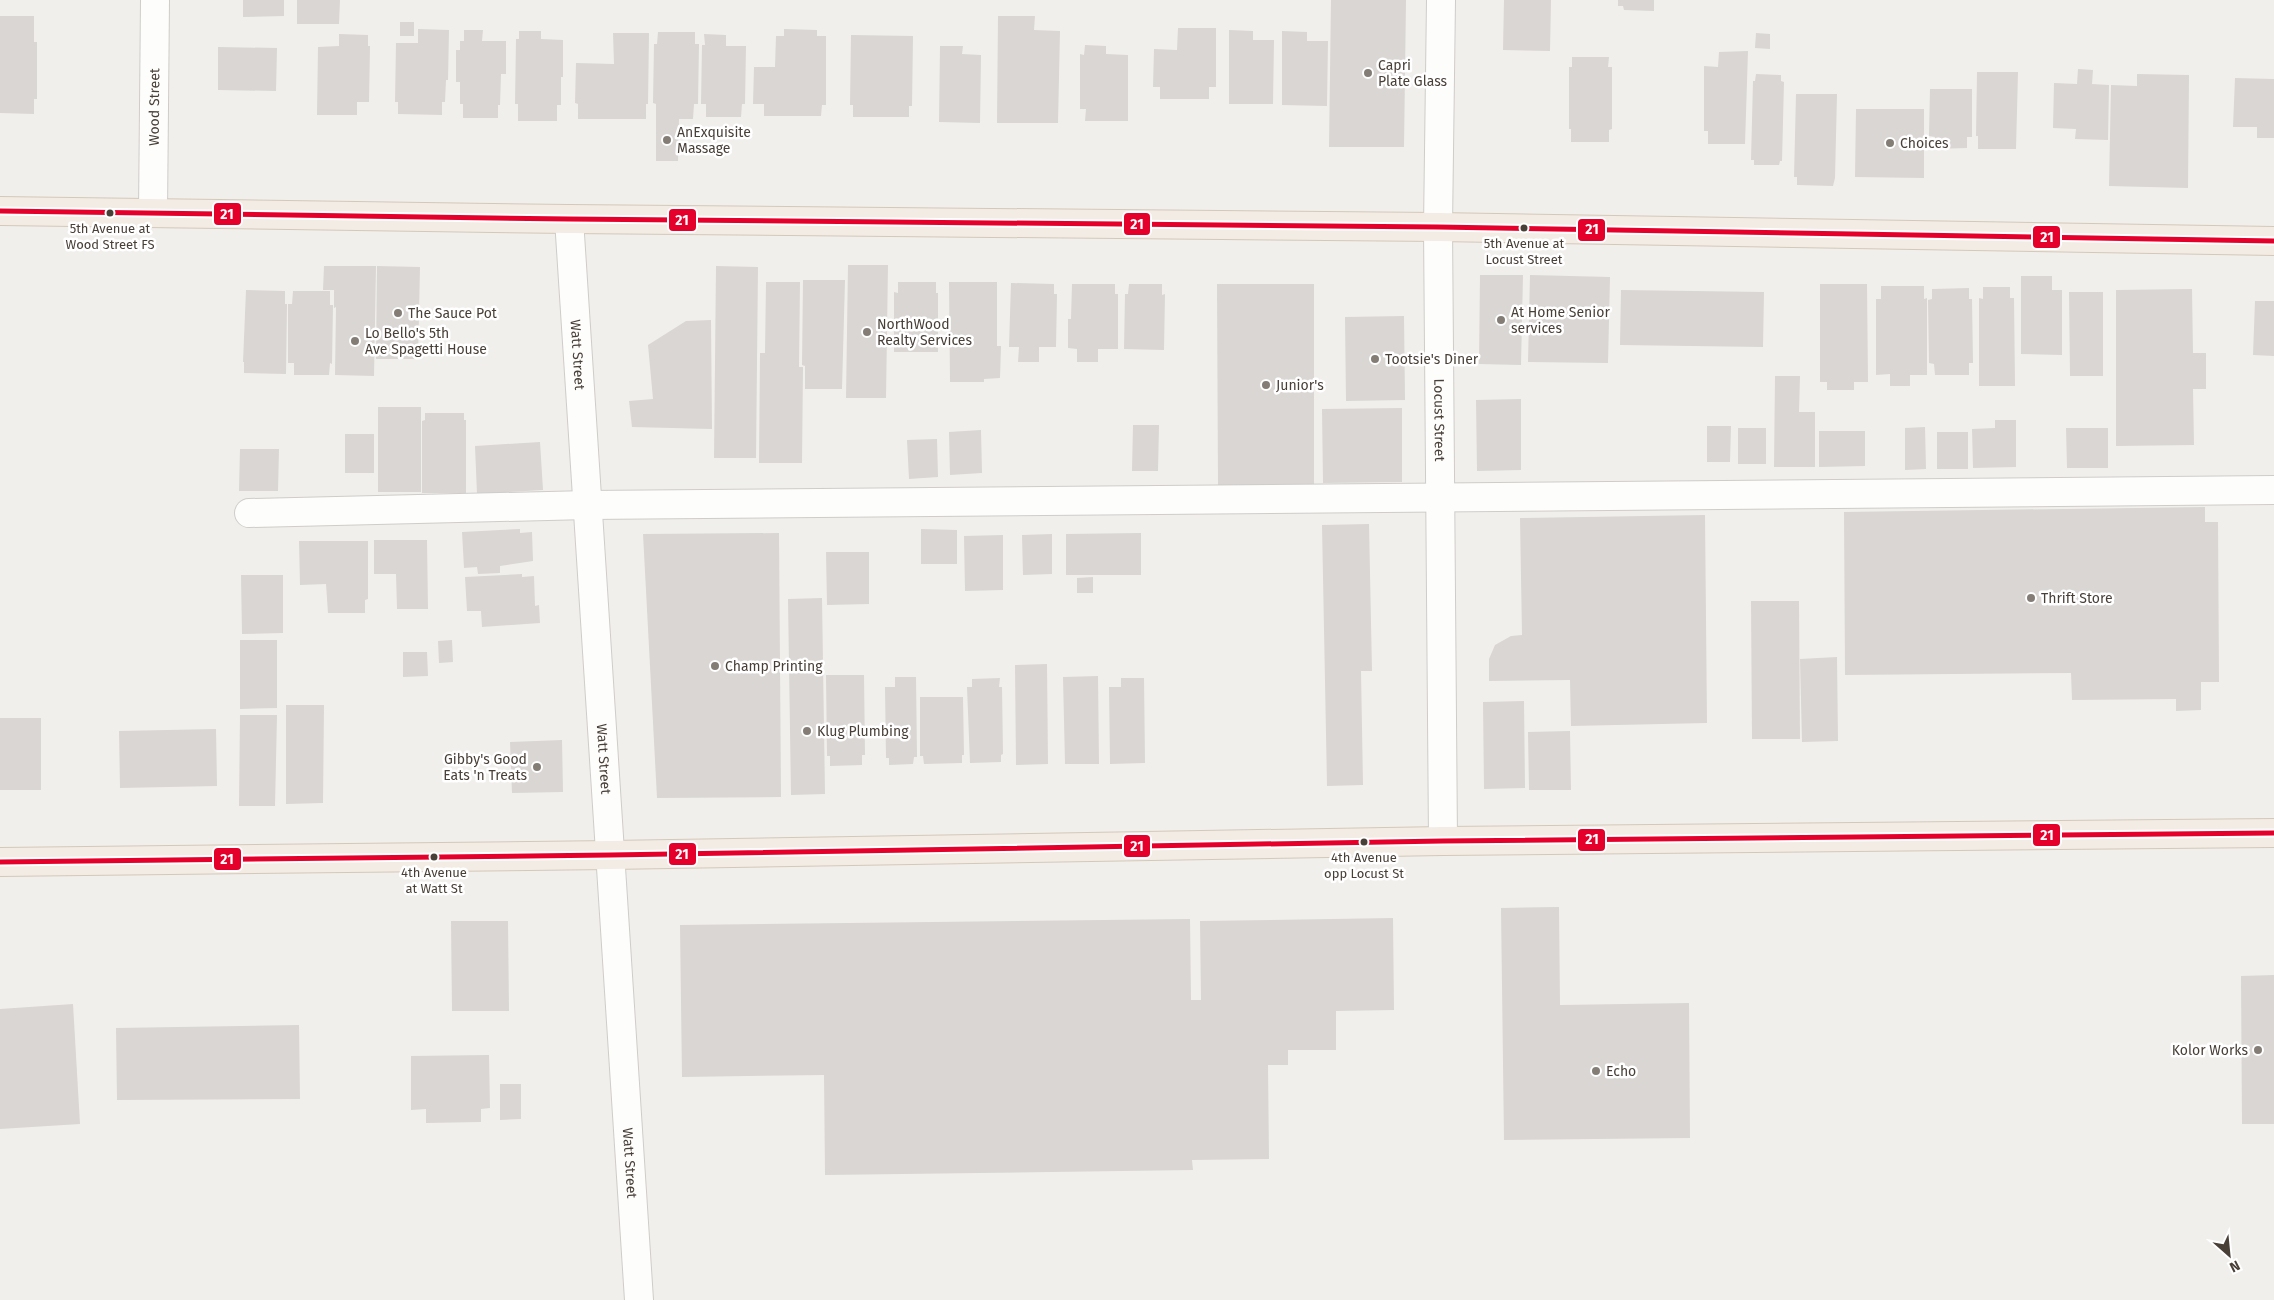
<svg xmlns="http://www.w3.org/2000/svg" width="2274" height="1300" viewBox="0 0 2274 1300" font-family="'Fira Sans',sans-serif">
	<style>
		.building { fill: #d9d6d3 }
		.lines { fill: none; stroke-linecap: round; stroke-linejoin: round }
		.minor-casing { stroke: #cfccc9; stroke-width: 30 }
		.major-casing { stroke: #d4c8b9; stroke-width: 30 }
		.minor { stroke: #fdfdfc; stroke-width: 28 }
		.major { stroke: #f2ece4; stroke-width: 28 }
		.bus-1-casing { stroke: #fff; stroke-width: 9 }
		.bus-1 { stroke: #e4002b; stroke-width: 5 }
		.poi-dot { fill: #837d76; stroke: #fff; stroke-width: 2 }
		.bus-dot { fill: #483f37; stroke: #fff; stroke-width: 2 }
		.labels { text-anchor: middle; stroke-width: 5; stroke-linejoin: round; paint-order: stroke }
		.bus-label { font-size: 13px; fill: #483f37; stroke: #fff }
		.poi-label { font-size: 14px; fill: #483f37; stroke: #fff; text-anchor: start }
		.street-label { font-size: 14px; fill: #483f37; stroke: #fff }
		.line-badge { stroke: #fff; stroke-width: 2 }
		.badge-label { font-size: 14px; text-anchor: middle; font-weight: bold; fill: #fff }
	</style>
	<rect width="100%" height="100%" fill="#f1efec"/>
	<g class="building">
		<polygon points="243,0 284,0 284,16 243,17"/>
		<polygon points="297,0 340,0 339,24 297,24"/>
		<polygon points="1331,0 1406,0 1404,147 1329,147"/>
		<polygon points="1504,0 1551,0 1550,51 1503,50"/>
		<polygon points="1618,0 1654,0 1654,11 1624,10 1623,6 1618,6"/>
		<polygon points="0,16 34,16 34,42 37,42 37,99 34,99 34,114 0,113"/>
		<polygon points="998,16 1035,16 1034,30 1060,31 1058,123 997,123"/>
		<rect x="400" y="22" width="14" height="14"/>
		<polygon points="1178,28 1216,28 1216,87 1209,87 1209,99 1160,99 1160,87 1153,87 1154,49 1177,50"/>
		<polygon points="418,29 449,30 448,80 446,80 445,102 442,102 442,115 398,114 398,102 395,102 396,43 418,43"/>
		<polygon points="784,29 817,30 817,36 826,36 826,105 822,105 821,116 764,116 764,104 753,104 754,67 775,67 776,36 784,36"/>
		<polygon points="464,30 483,30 482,41 506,41 506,74 501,74 500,105 498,105 498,118 463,118 463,104 460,104 460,82 456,82 456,50 460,50 460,41 464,41"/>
		<polygon points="1229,30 1253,31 1253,40 1274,40 1273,104 1229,104"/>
		<polygon points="519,31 541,31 541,39 563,40 563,77 561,77 561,105 557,105 557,121 518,121 518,104 515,104 516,39 519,39"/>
		<polygon points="1282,31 1307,32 1307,41 1328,41 1327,106 1282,105"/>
		<polygon points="658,32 695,32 695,44 699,44 698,104 694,104 693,119 679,119 678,161 656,161 656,104 653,103 654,44 657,44"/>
		<polygon points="613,33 649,33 648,104 646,104 646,119 578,119 578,104 575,103 576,63 614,64"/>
		<polygon points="1756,33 1770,34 1770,49 1755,48"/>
		<polygon points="339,34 368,35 368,46 370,46 369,102 357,102 357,115 317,115 318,47 339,46"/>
		<polygon points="704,34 726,35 726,46 746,46 745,104 742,104 741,117 706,117 706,104 701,104 702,45 705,45"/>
		<polygon points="851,35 913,36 912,106 909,106 909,117 853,117 853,105 850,105"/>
		<polygon points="1085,45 1106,46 1106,54 1128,55 1128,121 1085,121 1086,109 1080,109 1080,54 1084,55"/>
		<polygon points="940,46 963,46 962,54 981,55 980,123 939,122"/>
		<polygon points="218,47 277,48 276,91 218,90"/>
		<polygon points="1748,51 1745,144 1708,144 1708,131 1704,131 1704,66 1718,67 1719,52"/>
		<polygon points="1572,57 1609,57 1608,67 1612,67 1612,129 1609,130 1609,142 1571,142 1571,129 1569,129 1569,67 1572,67"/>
		<polygon points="2078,69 2093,70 2092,84 2109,85 2108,140 2075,139 2076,129 2053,128 2054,83 2077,84"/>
		<polygon points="1977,72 2018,72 2016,149 1978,149 1978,136 1976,136"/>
		<polygon points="1756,74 1781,75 1781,81 1784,82 1782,161 1780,161 1779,165 1754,165 1754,160 1751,160 1753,81 1755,81"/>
		<polygon points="2137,74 2189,75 2188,188 2109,186 2111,85 2137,86"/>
		<polygon points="2235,78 2274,79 2274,138 2257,138 2257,127 2233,127"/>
		<polygon points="1930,89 1972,89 1972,137 1967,137 1967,148 1934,149 1935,137 1929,136"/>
		<polygon points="1796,94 1837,94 1835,178 1833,186 1797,185 1797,177 1794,177"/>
		<polygon points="1856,109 1924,109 1924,178 1855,177"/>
		<polygon points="848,265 888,265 886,398 846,398"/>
		<polygon points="324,266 376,266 374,376 335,375 336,307 334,308 334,290 323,290"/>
		<polygon points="377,266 420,267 418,359 376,359"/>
		<polygon points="716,266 758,267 756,458 714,458"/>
		<polygon points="1480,275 1523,275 1521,365 1479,364"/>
		<polygon points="1530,275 1610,277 1608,363 1528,362"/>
		<polygon points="2021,276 2052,276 2052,290 2062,290 2062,355 2021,354"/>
		<polygon points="803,280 845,280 842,389 805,389 805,366 802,365"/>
		<polygon points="766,282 800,282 799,367 803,367 802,463 759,463 760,353 765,353"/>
		<polygon points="898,282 936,282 936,293 938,293 938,352 894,352 894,292 898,293"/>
		<polygon points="949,282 997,282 997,346 1001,346 1000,378 984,379 984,382 950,382"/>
		<polygon points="1011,283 1054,284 1054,294 1057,294 1056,347 1039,347 1039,362 1018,362 1019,347 1009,347"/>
		<polygon points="1072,284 1115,284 1115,294 1118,294 1118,349 1098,349 1098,362 1077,362 1077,349 1068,348 1068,319 1071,319"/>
		<polygon points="1129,284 1162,284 1162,295 1165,294 1164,350 1124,349 1125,294 1128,294"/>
		<polygon points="1217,284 1314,284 1314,485 1218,486"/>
		<polygon points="1820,284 1867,284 1868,382 1854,382 1854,390 1827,390 1827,382 1820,382"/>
		<polygon points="1881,286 1924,286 1924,299 1927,298 1927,375 1910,375 1910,386 1890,386 1890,374 1876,375 1876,299 1881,299"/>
		<polygon points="1983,287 2010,287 2010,298 2014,298 2015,386 1979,386 1979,298 1983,299"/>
		<polygon points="1969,288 1969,299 1972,299 1973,363 1969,363 1969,375 1935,375 1934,364 1929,363 1928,300 1932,299 1932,289"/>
		<polygon points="2192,289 2193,353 2206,353 2206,389 2193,389 2194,445 2116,446 2116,290"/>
		<polygon points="246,290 285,291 285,304 287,304 286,374 244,373 244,362 243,362"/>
		<polygon points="1621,290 1764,292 1763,347 1620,345"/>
		<polygon points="293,291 330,291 330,305 333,305 332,364 330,363 329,375 294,375 294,363 288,363 288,304 292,304"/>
		<polygon points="2069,292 2103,292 2103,376 2070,376"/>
		<polygon points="2255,301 2274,301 2274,356 2253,355"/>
		<polygon points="1404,316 1405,400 1346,401 1345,317"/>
		<polygon points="711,320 712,429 632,427 629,401 653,399 648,345 686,321"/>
		<polygon points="1775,376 1800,376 1799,412 1815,412 1815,467 1774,467"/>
		<polygon points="1521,399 1521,470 1477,471 1476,400"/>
		<rect x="378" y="407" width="43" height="85"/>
		<polygon points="1402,408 1402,482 1323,483 1322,409"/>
		<polygon points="425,413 464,413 464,420 466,420 466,493 422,493 422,421 425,420"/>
		<polygon points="1995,420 2016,420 2016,467 1973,468 1972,429 1995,428"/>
		<polygon points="1133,425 1159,425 1158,471 1132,471"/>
		<polygon points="1707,426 1731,426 1730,462 1707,462"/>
		<polygon points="1925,427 1926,469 1905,470 1905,428"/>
		<rect x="1738" y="428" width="28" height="36"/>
		<polygon points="2066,428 2108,428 2108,468 2067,468"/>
		<polygon points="981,430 982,473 950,475 949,432"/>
		<polygon points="1819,431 1865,431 1865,466 1819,467"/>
		<rect x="1937" y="432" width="31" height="37"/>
		<rect x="345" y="434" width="29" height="39"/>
		<polygon points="937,439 938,477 909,479 907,440"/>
		<polygon points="540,442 543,490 477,494 475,446"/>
		<polygon points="240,449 279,449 278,491 239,491"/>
		<polygon points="2205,507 2205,522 2218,522 2219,682 2201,682 2201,710 2176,711 2176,699 2072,700 2071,673 1845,675 1844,512"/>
		<polygon points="1705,515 1707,723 1571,726 1570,680 1489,681 1489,659 1495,645 1511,636 1522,635 1520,518"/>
		<polygon points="1369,524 1372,671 1361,671 1363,785 1327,786 1322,525"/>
		<polygon points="520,529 520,533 532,532 533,561 500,566 500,573 478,574 477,567 464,568 462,532"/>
		<polygon points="921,529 957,530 957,564 921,564"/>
		<polygon points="779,533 781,797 657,798 643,534"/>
		<polygon points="1141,533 1141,575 1066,575 1066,534"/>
		<polygon points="1052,534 1052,574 1023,575 1022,535"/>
		<polygon points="1003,535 1003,590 965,591 964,536"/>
		<polygon points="374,540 427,540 428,609 397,609 396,574 374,574"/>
		<polygon points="299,541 368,541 368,599 365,600 365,613 328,613 326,584 300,585"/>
		<polygon points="826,552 869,552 869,604 827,605"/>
		<polygon points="522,574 522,577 534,576 535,606 539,605 540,623 482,627 481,611 467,611 465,577"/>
		<polygon points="241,575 283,575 283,633 242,634"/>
		<polygon points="1093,577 1093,593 1077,593 1077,578"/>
		<polygon points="822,598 825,794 791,795 788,599"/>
		<polygon points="1751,601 1799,601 1800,739 1752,739"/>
		<polygon points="240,640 277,640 277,708 240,709"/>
		<polygon points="452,640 453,662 439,663 438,641"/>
		<polygon points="403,652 427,652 428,676 403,677"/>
		<polygon points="1837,657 1838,741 1802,742 1800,659"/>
		<polygon points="1047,664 1048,764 1016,765 1015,665"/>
		<polygon points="826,675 864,675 865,755 862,755 862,765 830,766 830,756 827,756"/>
		<polygon points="1098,676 1099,764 1065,764 1063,677"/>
		<polygon points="895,677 916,677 917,757 914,757 913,764 889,765 889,758 886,758 885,687 895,687"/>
		<polygon points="1000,678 999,687 1002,687 1003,754 1001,755 1001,762 970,763 967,687 972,687 972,679"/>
		<polygon points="1121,678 1144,678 1145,763 1110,764 1109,687 1121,687"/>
		<polygon points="920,697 963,697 964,755 962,755 962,763 924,764 923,756 920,756"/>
		<polygon points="1524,701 1525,788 1484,789 1483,702"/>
		<polygon points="286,705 324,705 323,803 286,804"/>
		<polygon points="240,715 277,715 275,806 239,806"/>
		<rect x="0" y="718" width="41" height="72"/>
		<polygon points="216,729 217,786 120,788 119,731"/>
		<polygon points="1570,731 1571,790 1529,790 1528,732"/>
		<polygon points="562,740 563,792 512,793 510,742"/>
		<polygon points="1559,907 1560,1005 1689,1003 1690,1138 1504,1140 1501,908"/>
		<polygon points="1393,918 1394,1010 1336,1011 1336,1050 1288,1050 1288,1065 1268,1065 1269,1159 1192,1160 1193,1170 825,1175 824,1075 682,1077 680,925 1190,919 1191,1000 1201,1000 1200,921"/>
		<polygon points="451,921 508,921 509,1011 452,1011"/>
		<polygon points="2274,975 2274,1124 2242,1124 2241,976"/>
		<polygon points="73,1004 80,1124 0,1129 0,1009"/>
		<polygon points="299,1025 300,1099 117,1100 116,1028"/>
		<polygon points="489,1055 490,1108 481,1109 481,1122 426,1123 426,1109 411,1110 411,1056"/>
		<polygon points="500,1084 521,1084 521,1119 500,1120"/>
	</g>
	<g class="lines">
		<g class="minor-casing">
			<g id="minor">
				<path id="s1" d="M 1441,0 L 1438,227 L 1443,841"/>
				<path id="s2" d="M 153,213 L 155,0"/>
				<path id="s3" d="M 569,219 L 639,1300"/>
				<polyline points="249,513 588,505 2274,490"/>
			</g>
		</g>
		<g class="major-casing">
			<g id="major">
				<polyline points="0,211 569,219 1438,227 2274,241"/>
				<polyline points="0,862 610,855 1443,841 2274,833"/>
			</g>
		</g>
		<use href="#minor" class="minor"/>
		<use href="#major" class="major"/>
		<g class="bus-1-casing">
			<g id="bus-1">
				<polyline points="0,211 569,219 1438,227 2274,241"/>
				<polyline points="0,862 610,855 1443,841 2274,833"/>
			</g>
		</g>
		<use href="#bus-1" class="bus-1"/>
	</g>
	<g class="poi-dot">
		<circle cx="1368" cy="73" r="5"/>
		<circle cx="667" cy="140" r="5"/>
		<circle cx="1890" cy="143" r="5"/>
		<circle cx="398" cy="313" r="5"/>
		<circle cx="1501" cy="320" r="5"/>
		<circle cx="867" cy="332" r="5"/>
		<circle cx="355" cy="341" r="5"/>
		<circle cx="1375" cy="359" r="5"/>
		<circle cx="1266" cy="385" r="5"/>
		<circle cx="2031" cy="598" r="5"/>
		<circle cx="715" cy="666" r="5"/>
		<circle cx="807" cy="731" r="5"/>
		<circle cx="537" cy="767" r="5"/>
		<circle cx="2258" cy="1050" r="5"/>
		<circle cx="1596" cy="1071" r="5"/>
	</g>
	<g class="bus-dot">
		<circle cx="110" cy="213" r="4.5"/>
		<circle cx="1524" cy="228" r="4.5"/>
		<circle cx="1364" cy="842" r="4.5"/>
		<circle cx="434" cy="857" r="4.5"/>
	</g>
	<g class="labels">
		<g class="bus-label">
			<text x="110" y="233">5th Avenue at<tspan x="110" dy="16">Wood Street FS</tspan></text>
			<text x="1524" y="248">5th Avenue at<tspan x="1524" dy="16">Locust Street</tspan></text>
			<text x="1364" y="862">4th Avenue<tspan x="1364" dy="16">opp Locust St</tspan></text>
			<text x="434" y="877">4th Avenue<tspan x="434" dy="16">at Watt St</tspan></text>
		</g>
		<g class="poi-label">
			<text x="1378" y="70">Capri<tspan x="1378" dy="16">Plate Glass</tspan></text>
			<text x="677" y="137">AnExquisite<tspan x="677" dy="16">Massage</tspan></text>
			<text x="1900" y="148">Choices</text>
			<text x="1511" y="317">At Home Senior<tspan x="1511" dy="16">services</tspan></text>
			<text x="408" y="318">The Sauce Pot</text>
			<text x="877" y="329">NorthWood<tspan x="877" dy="16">Realty Services</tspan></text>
			<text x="365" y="338">Lo Bello's 5th<tspan x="365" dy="16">Ave Spagetti House</tspan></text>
			<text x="1385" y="364">Tootsie's Diner</text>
			<text x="1276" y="390">Junior's</text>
			<text x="2041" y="603">Thrift Store</text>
			<text x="725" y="671">Champ Printing</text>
			<text x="817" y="736">Klug Plumbing</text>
			<text x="527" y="764" text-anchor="end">Gibby's Good<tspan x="527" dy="16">Eats 'n Treats</tspan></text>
			<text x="2248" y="1055" text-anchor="end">Kolor Works</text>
			<text x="1606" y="1076">Echo</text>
		</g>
		<g class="street-label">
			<text dy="5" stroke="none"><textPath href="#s2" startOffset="106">Wood Street</textPath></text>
			<text dy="5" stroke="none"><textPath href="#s3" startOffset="136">Watt Street</textPath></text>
			<text dy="5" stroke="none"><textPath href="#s1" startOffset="420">Locust Street</textPath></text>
			<text dy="5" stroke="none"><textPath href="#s3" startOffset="541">Watt Street</textPath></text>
			<text dy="5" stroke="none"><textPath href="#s3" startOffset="946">Watt Street</textPath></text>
		</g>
	</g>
	<g class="line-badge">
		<rect x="213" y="202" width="29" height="24" rx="5" fill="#e4002b"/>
		<rect x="668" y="208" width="29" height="24" rx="5" fill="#e4002b"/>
		<rect x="1123" y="212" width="28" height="24" rx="5" fill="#e4002b"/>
		<rect x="1577" y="218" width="29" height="24" rx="5" fill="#e4002b"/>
		<rect x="2032" y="225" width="29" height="24" rx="5" fill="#e4002b"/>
		<rect x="2032" y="823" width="29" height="24" rx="5" fill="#e4002b"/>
		<rect x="1577" y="828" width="29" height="24" rx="5" fill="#e4002b"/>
		<rect x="1123" y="834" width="28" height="24" rx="5" fill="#e4002b"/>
		<rect x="668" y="842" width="29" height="24" rx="5" fill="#e4002b"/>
		<rect x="213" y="847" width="29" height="24" rx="5" fill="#e4002b"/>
	</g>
	<g class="badge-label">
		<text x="227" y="219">21</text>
		<text x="682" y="225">21</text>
		<text x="1137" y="229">21</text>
		<text x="1592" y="234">21</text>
		<text x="2047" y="242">21</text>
		<text x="2047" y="840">21</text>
		<text x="1592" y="844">21</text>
		<text x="1137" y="851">21</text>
		<text x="682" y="859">21</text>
		<text x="227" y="864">21</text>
	</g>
	<g transform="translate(2229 1255) rotate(153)" stroke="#ffffff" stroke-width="4" paint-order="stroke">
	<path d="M0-4L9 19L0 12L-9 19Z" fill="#483f37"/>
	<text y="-8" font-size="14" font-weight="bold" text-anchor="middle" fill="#483f37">N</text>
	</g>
</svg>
